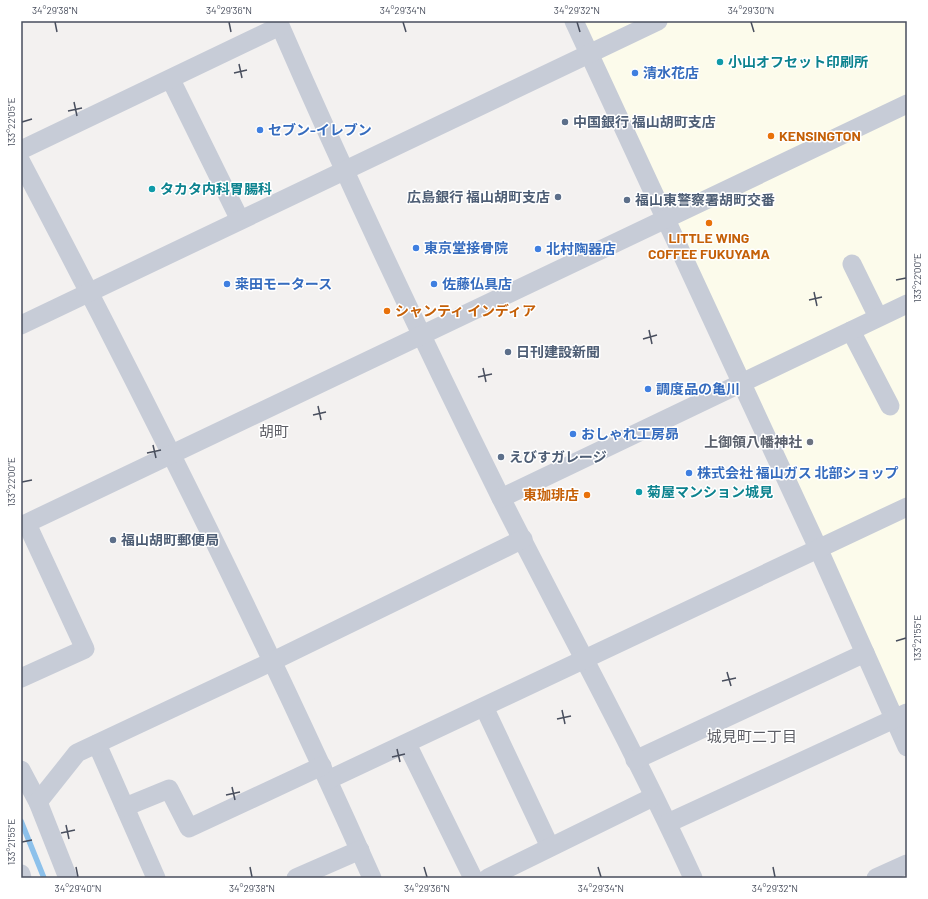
<svg xmlns="http://www.w3.org/2000/svg" width="928" height="899" viewBox="0 0 928 899" font-family="Barlow,'Noto Sans JP',sans-serif">
	<style>
		.commercial { fill: #fcfbeb }
		.lines { fill: none; stroke-linecap: round; stroke-linejoin: round }
		.stream { stroke: #8dc1eb; stroke-width: 5.5 }
		.minor { stroke: #c7ccd7; stroke-width: 19 }
		.ticks { fill: none; stroke: #484e5d; stroke-width: 1.5 }
		.culture-dot { fill: #0f9aa8; stroke: #fff; stroke-width: 1.5 }
		.shop-dot { fill: #3f7fe0; stroke: #fff; stroke-width: 1.5 }
		.service-dot { fill: #5c6f8a; stroke: #fff; stroke-width: 1.5 }
		.food-dot { fill: #e8710a; stroke: #fff; stroke-width: 1.5 }
		.worship-dot { fill: #6b7280; stroke: #fff; stroke-width: 1.5 }
		.labels { text-anchor: middle; stroke-width: 3; stroke-linejoin: round; paint-order: stroke }
		.culture-label { font-size: 14px; font-weight: bold; fill: #0d838f; stroke: #fff; text-anchor: start }
		.shop-label { font-size: 14px; font-weight: bold; fill: #366cbe; stroke: #fff; text-anchor: start }
		.service-label { font-size: 14px; font-weight: bold; fill: #4e5e75; stroke: #fff; text-anchor: start }
		.food-label { font-size: 14px; font-weight: bold; fill: #c56008; stroke: #fff; text-anchor: start }
		.worship-label { font-size: 14px; font-weight: bold; fill: #5b616d; stroke: #fff; text-anchor: end }
		.neighbourhood-label { font-size: 15px; fill: #5d5e65; stroke: #fff }
		.neatline { fill: none; stroke: #484e5d; stroke-width: 1.5 }
		.ticks-label { font-size: 10px; text-anchor: middle; fill: #484e5d }
	</style>
	<rect width="100%" height="100%" fill="#f3f1f0"/>
	<polygon class="commercial" points="574,21 907,21 907,743"/>
	<g class="lines">
		<polyline class="stream" points="21,821 44,878"/>
		<g class="minor">
			<path d="M 278,21 C 348,182 423,341 501,498 C 565,625 634,749 693,878"/>
			<polyline points="574,21 818,548 907,747"/>
			<polyline points="171,80 240,220"/>
			<polyline points="21,150 280,26"/>
			<path d="M 21,162 C 145,397 264,635 372,878"/>
			<polyline points="852,264 878,317"/>
			<polyline points="21,325 658,21"/>
			<polyline points="851,331 890,406"/>
			<polyline points="501,498 907,304"/>
			<path d="M 21,526 C 316,384 613,247 907,104"/>
			<polyline points="21,678 85,649 27,524"/>
			<polyline points="484,707 550,847"/>
			<polyline points="97,744 156,878"/>
			<polyline points="407,744 473,878"/>
			<polyline points="635,760 865,653"/>
			<polyline points="21,770 38,802 68,878"/>
			<polyline points="328,780 907,507"/>
			<polyline points="38,802 77,753 273,661 523,539"/>
			<polyline points="125,807 169,789 189,828 322,766"/>
			<polyline points="668,823 907,713"/>
			<polyline points="21,874 22,878"/>
			<polyline points="296,878 360,850"/>
			<polyline points="488,878 653,797"/>
			<polyline points="876,878 907,864"/>
		</g>
	</g>
	<path class="ticks" d="M 55,22 L 57,32M 229,22 L 231,32M 403,22 L 406,32M 577,22 L 580,32M 751,22 L 754,32M 239,64 L 242,78M 234,73 L 247,70M 74,102 L 77,116M 68,111 L 82,108M 22,122 L 32,119M 896,280 L 906,278M 814,292 L 817,306M 809,300 L 822,297M 649,330 L 652,344M 643,339 L 657,335M 483,368 L 486,382M 478,377 L 492,374M 318,406 L 321,420M 313,415 L 326,412M 153,445 L 156,458M 147,453 L 161,450M 22,482 L 32,480M 896,641 L 906,638M 727,672 L 731,686M 722,681 L 736,678M 562,710 L 565,724M 557,719 L 571,716M 397,749 L 400,762M 392,757 L 405,754M 232,787 L 235,800M 226,795 L 240,792M 66,825 L 69,839M 61,833 L 75,830M 22,842 L 32,840M 76,867 L 78,877M 250,867 L 252,877M 424,867 L 427,877M 598,867 L 601,877M 773,867 L 775,877"/>
	<g class="culture-dot">
		<circle cx="720" cy="62" r="4"/>
		<circle cx="152" cy="189" r="4"/>
		<circle cx="639" cy="492" r="4"/>
	</g>
	<g class="shop-dot">
		<circle cx="635" cy="73" r="4"/>
		<circle cx="260" cy="130" r="4"/>
		<circle cx="416" cy="248" r="4"/>
		<circle cx="538" cy="249" r="4"/>
		<circle cx="227" cy="284" r="4"/>
		<circle cx="434" cy="284" r="4"/>
		<circle cx="648" cy="389" r="4"/>
		<circle cx="573" cy="434" r="4"/>
		<circle cx="689" cy="473" r="4"/>
	</g>
	<g class="service-dot">
		<circle cx="565" cy="122" r="4"/>
		<circle cx="558" cy="197" r="4"/>
		<circle cx="627" cy="200" r="4"/>
		<circle cx="508" cy="352" r="4"/>
		<circle cx="501" cy="457" r="4"/>
		<circle cx="113" cy="540" r="4"/>
	</g>
	<g class="food-dot">
		<circle cx="771" cy="136" r="4"/>
		<circle cx="709" cy="223" r="4"/>
		<circle cx="387" cy="311" r="4"/>
		<circle cx="587" cy="495" r="4"/>
	</g>
	<circle class="worship-dot" cx="810" cy="442" r="4"/>
	<g class="labels">
		<g class="culture-label">
			<text x="728" y="67">小山オフセット印刷所</text>
			<text x="160" y="194">タカタ内科胃腸科</text>
			<text x="647" y="497">菊屋マンション城見</text>
		</g>
		<g class="shop-label">
			<text x="643" y="78">清水花店</text>
			<text x="268" y="135">セブン-イレブン</text>
			<text x="424" y="253">東京堂接骨院</text>
			<text x="546" y="254">北村陶器店</text>
			<text x="235" y="289">桒田モータース</text>
			<text x="442" y="289">佐藤仏具店</text>
			<text x="656" y="394">調度品の亀川</text>
			<text x="581" y="439">おしゃれ工房昴</text>
			<text x="697" y="478">株式会社 福山ガス 北部ショップ</text>
		</g>
		<g class="service-label">
			<text x="573" y="127">中国銀行 福山胡町支店</text>
			<text x="550" y="202" text-anchor="end">広島銀行 福山胡町支店</text>
			<text x="635" y="205">福山東警察署胡町交番</text>
			<text x="516" y="357">日刊建設新聞</text>
			<text x="509" y="462">えびすガレージ</text>
			<text x="121" y="545">福山胡町郵便局</text>
		</g>
		<g class="food-label">
			<text x="779" y="141">KENSINGTON</text>
			<text x="709" y="243" text-anchor="middle">LITTLE WING<tspan x="709" dy="16">COFFEE FUKUYAMA</tspan></text>
			<text x="395" y="316">シャンティ インディア</text>
			<text x="579" y="500" text-anchor="end">東珈琲店</text>
		</g>
		<g class="worship-label">
			<text x="802" y="447">上御領八幡神社</text>
		</g>
		<g class="neighbourhood-label">
			<text x="274" y="437">胡町</text>
			<text x="752" y="742">城見町二丁目</text>
		</g>
	</g>
	<rect width="928" height="899" fill="none" stroke="#ffffff" stroke-width="44"/>
	<rect x="22" y="22" width="884" height="855" class="neatline"/>
	<g class="ticks-label">
		<text x="55" y="14">34°29'38"N</text>
		<text x="229" y="14">34°29'36"N</text>
		<text x="403" y="14">34°29'34"N</text>
		<text x="577" y="14">34°29'32"N</text>
		<text x="751" y="14">34°29'30"N</text>
		<text transform="translate(11 122) rotate(-90)" y="4">133°22'05"E</text>
		<text transform="translate(917 278) rotate(-90)" y="4">133°22'00"E</text>
		<text transform="translate(11 482) rotate(-90)" y="4">133°22'00"E</text>
		<text transform="translate(917 638) rotate(-90)" y="4">133°21'55"E</text>
		<text transform="translate(11 842) rotate(-90)" y="4">133°21'55"E</text>
		<text x="78" y="892">34°29'40"N</text>
		<text x="252" y="892">34°29'38"N</text>
		<text x="427" y="892">34°29'36"N</text>
		<text x="601" y="892">34°29'34"N</text>
		<text x="775" y="892">34°29'32"N</text>
	</g>
</svg>
